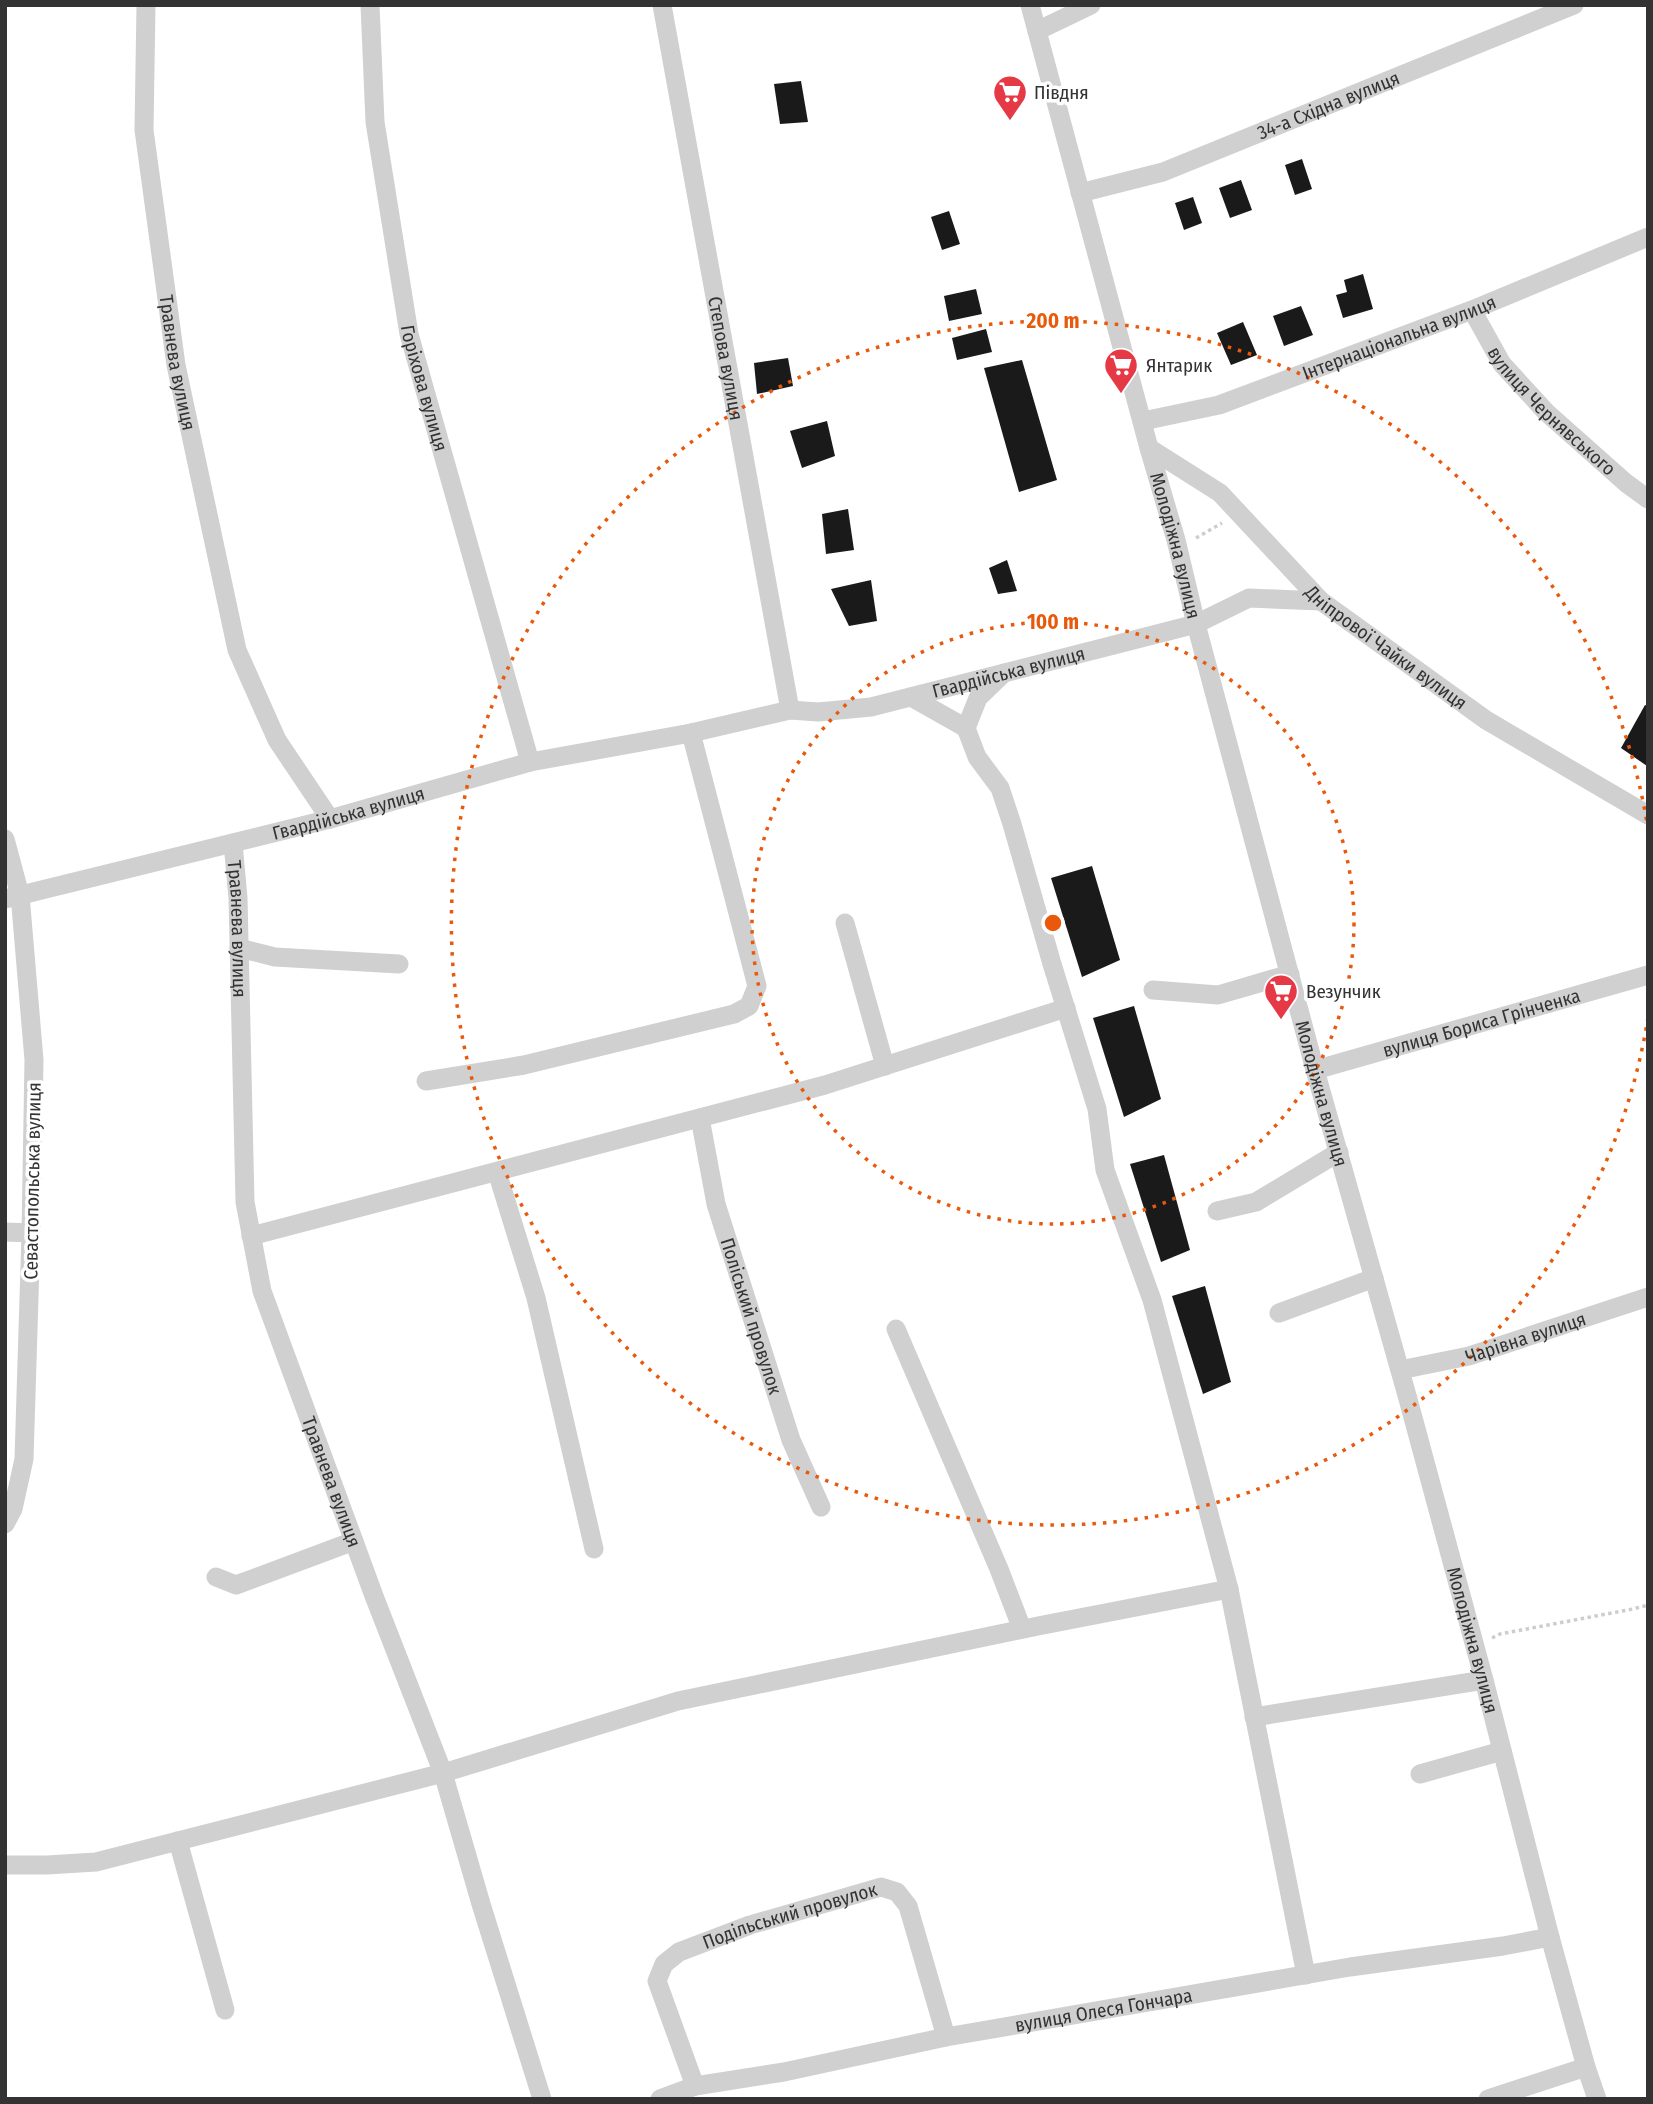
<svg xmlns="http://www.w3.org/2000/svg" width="1653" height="2104" viewBox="0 0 1653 2104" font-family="'Fira Sans Condensed',sans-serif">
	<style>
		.building { fill: #1a1a1a }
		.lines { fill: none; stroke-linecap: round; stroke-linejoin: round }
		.path { stroke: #cdcdcd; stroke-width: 3.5; stroke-dasharray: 3.5 3.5; stroke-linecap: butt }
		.minor { stroke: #d0d0d0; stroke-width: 19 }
		.ring { fill: none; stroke: #e8590c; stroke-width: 3.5; stroke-dasharray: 3.5 7 }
		.labels { text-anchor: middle; stroke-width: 7; stroke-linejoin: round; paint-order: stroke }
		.poi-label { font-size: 19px; fill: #333; stroke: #fff; text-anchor: start }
		.street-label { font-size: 19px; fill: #333; stroke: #fff }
		.centre { fill: #e8590c; stroke: #fff; stroke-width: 3.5 }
		.ring-label { font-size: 21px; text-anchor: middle; font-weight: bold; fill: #e8590c; stroke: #fff; stroke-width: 7; stroke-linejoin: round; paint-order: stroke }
	</style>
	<rect width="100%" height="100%" fill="#fff"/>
	<g class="building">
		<polygon points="801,81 808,122 780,124 774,84"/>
		<polygon points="1302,159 1312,189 1295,195 1285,165"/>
		<polygon points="1241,180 1252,210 1230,218 1219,188"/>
		<polygon points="1193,197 1202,223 1184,230 1175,203"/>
		<polygon points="949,211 960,244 942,250 931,217"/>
		<polygon points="1363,274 1373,309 1343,318 1336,295 1347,292 1344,280"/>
		<polygon points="976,289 982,314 949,321 944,296"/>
		<polygon points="1301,306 1313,335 1284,346 1273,316"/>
		<polygon points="1243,322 1257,355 1231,365 1217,333"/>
		<polygon points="986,329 992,352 957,360 952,338"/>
		<polygon points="788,358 793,386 757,394 754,363"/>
		<polygon points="1022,360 1057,480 1019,492 984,368"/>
		<polygon points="827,421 835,456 802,468 790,431"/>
		<polygon points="848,509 854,550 826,554 822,514"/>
		<polygon points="1007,560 1017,591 998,594 989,568"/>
		<polygon points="871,580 877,621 849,626 831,589"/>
		<polygon points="1645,705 1648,706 1647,766 1621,748"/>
		<polygon points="1092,866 1120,960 1082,977 1051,878"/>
		<polygon points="1134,1006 1161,1099 1124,1117 1093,1018"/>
		<polygon points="1164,1155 1190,1250 1161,1262 1130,1164"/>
		<polygon points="1205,1286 1231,1382 1203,1394 1172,1296"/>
	</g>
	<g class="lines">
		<g class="path">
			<polyline points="1196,538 1222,523"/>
			<polyline points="1492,1638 1500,1634 1633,1609 1648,1605"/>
		</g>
		<g class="minor">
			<path id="s1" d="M 146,5 L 144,130 L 176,365 L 237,650 L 277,740 L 330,819"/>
			<path id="s2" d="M 370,5 L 375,122 L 409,334 L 530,762"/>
			<path id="s3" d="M 662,5 L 790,710"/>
			<path id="s4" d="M 1030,5 L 1149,448 L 1176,540 L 1196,624 L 1315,1070 L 1408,1399 L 1484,1680 L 1550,1937 L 1586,2067 L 1597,2099"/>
			<polyline points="1037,31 1091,5"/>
			<path id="s5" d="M 1080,193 L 1163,172 L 1574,5"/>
			<path id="s6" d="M 1472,310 L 1502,364 L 1546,412 L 1626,483 L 1648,499"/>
			<path id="s7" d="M 1143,421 L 1219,405 L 1472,310 L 1648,237"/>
			<path id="s8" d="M 1149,448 L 1220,493 L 1321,601 L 1486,720 L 1648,815"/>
			<polyline points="1004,673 978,698 966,728 977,757 1000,788 1012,824 1052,964 1097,1109 1105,1170 1152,1300 1229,1589 1306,1975"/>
			<polyline points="911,697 966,728"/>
			<polyline points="5,839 20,895 34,1060 31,1233 24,1459 13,1509 5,1524"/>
			<path id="s9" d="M 233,843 L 238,898 L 245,1202 L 262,1291 L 374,1596 L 443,1773 L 481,1904 L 542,2099"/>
			<path id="s10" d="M 5,899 L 330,819 L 530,762 L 691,733 L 790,710 L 818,712 L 871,707 L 1196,624 L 1249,598 L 1321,601"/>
			<polyline points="845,923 885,1066"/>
			<polyline points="239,948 275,957 399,964"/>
			<polyline points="1153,990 1218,995 1290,974"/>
			<path id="s11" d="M 1315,1070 L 1648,975"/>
			<polyline points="426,1081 524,1065 734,1014 749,1006 757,986 691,733"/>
			<path id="s12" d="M 700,1118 L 716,1204 L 791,1440 L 821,1507"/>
			<polyline points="497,1172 536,1298 594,1549"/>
			<polyline points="1217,1211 1256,1202 1339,1152"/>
			<polyline points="5,1232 31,1233"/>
			<polyline points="251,1236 825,1085 1066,1008"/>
			<polyline points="1279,1313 1374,1278"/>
			<polyline points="896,1329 999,1569 1022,1629"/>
			<path id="s13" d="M 1400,1370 L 1469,1356 L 1648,1297"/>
			<polyline points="216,1577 236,1585 354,1541"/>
			<polyline points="1254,1717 1484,1680"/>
			<polyline points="1420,1774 1502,1751"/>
			<polyline points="178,1841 225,2010"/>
			<polyline points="5,1865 47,1865 96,1862 443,1773 678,1701 1038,1626 1229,1589"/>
			<path id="s14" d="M 695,2086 L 657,1981 L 664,1964 L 679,1952 L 750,1925 L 881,1887 L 897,1892 L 908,1906 L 946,2037"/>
			<path id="s15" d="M 660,2099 L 695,2086 L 784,2072 L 946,2037 L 1350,1967 L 1503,1946 L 1550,1937"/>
			<polyline points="1488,2099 1586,2067"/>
		</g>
	</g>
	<g class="ring">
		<circle cx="1053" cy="923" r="301"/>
		<path d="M1648 1017A602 602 0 1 1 1648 829"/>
	</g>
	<defs>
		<g id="supermarket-pin" transform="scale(1.75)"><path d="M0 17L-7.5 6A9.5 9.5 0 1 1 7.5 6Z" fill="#e63946" stroke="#fff"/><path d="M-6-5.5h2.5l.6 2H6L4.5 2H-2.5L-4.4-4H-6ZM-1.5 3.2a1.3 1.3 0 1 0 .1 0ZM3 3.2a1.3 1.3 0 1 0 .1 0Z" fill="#fff"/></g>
	</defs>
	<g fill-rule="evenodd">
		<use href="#supermarket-pin" x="1010" y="92"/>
		<use href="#supermarket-pin" x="1121" y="365"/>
		<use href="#supermarket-pin" x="1281" y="991"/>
	</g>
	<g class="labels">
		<g class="poi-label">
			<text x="1034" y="99">Півдня</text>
			<text x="1146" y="372">Янтарик</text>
			<text x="1306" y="998">Везунчик</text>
		</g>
		<g class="street-label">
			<text dy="7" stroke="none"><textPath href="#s5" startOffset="264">34-а Східна вулиця</textPath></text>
			<text dy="7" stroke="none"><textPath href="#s7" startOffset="270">Інтернаціональна вулиця</textPath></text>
			<text dy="7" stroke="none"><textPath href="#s3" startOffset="359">Степова вулиця</textPath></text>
			<text dy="7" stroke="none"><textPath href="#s1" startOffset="360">Травнева вулиця</textPath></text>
			<text dy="7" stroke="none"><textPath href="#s2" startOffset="388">Горіхова вулиця</textPath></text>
			<text dy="7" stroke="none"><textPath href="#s6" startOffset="130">вулиця Чернявського</textPath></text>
			<text dy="7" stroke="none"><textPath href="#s4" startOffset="560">Молодіжна вулиця</textPath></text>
			<text dy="7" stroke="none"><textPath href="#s8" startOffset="312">Дніпрової Чайки вулиця</textPath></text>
			<text dy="7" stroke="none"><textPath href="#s10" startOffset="1031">Гвардійська вулиця</textPath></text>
			<text dy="7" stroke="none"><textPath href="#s10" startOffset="354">Гвардійська вулиця</textPath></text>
			<text dy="7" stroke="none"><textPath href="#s9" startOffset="86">Травнева вулиця</textPath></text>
			<text dy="7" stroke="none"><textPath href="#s11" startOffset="173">вулиця Бориса Грінченка</textPath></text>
			<text dy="7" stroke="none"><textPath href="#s4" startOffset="1127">Молодіжна вулиця</textPath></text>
			<text transform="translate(32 1181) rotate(-89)" y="7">Севастопольська вулиця</text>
			<text dy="7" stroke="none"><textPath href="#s12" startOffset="205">Поліський провулок</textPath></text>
			<text dy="7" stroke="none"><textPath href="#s13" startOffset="130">Чарівна вулиця</textPath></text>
			<text dy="7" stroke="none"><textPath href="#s9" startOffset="653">Травнева вулиця</textPath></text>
			<text dy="7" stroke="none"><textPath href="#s4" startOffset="1694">Молодіжна вулиця</textPath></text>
			<text dy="7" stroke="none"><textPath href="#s14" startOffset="266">Подільський провулок</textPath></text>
			<text dy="7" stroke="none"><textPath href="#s15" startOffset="453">вулиця Олеся Гончара</textPath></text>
		</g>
	</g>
	<circle cx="1053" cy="923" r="10" class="centre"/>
	<g class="ring-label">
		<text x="1053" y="328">200 m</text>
		<text x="1053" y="629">100 m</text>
	</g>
	<rect width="1653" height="2104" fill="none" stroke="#333333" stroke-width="14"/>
</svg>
